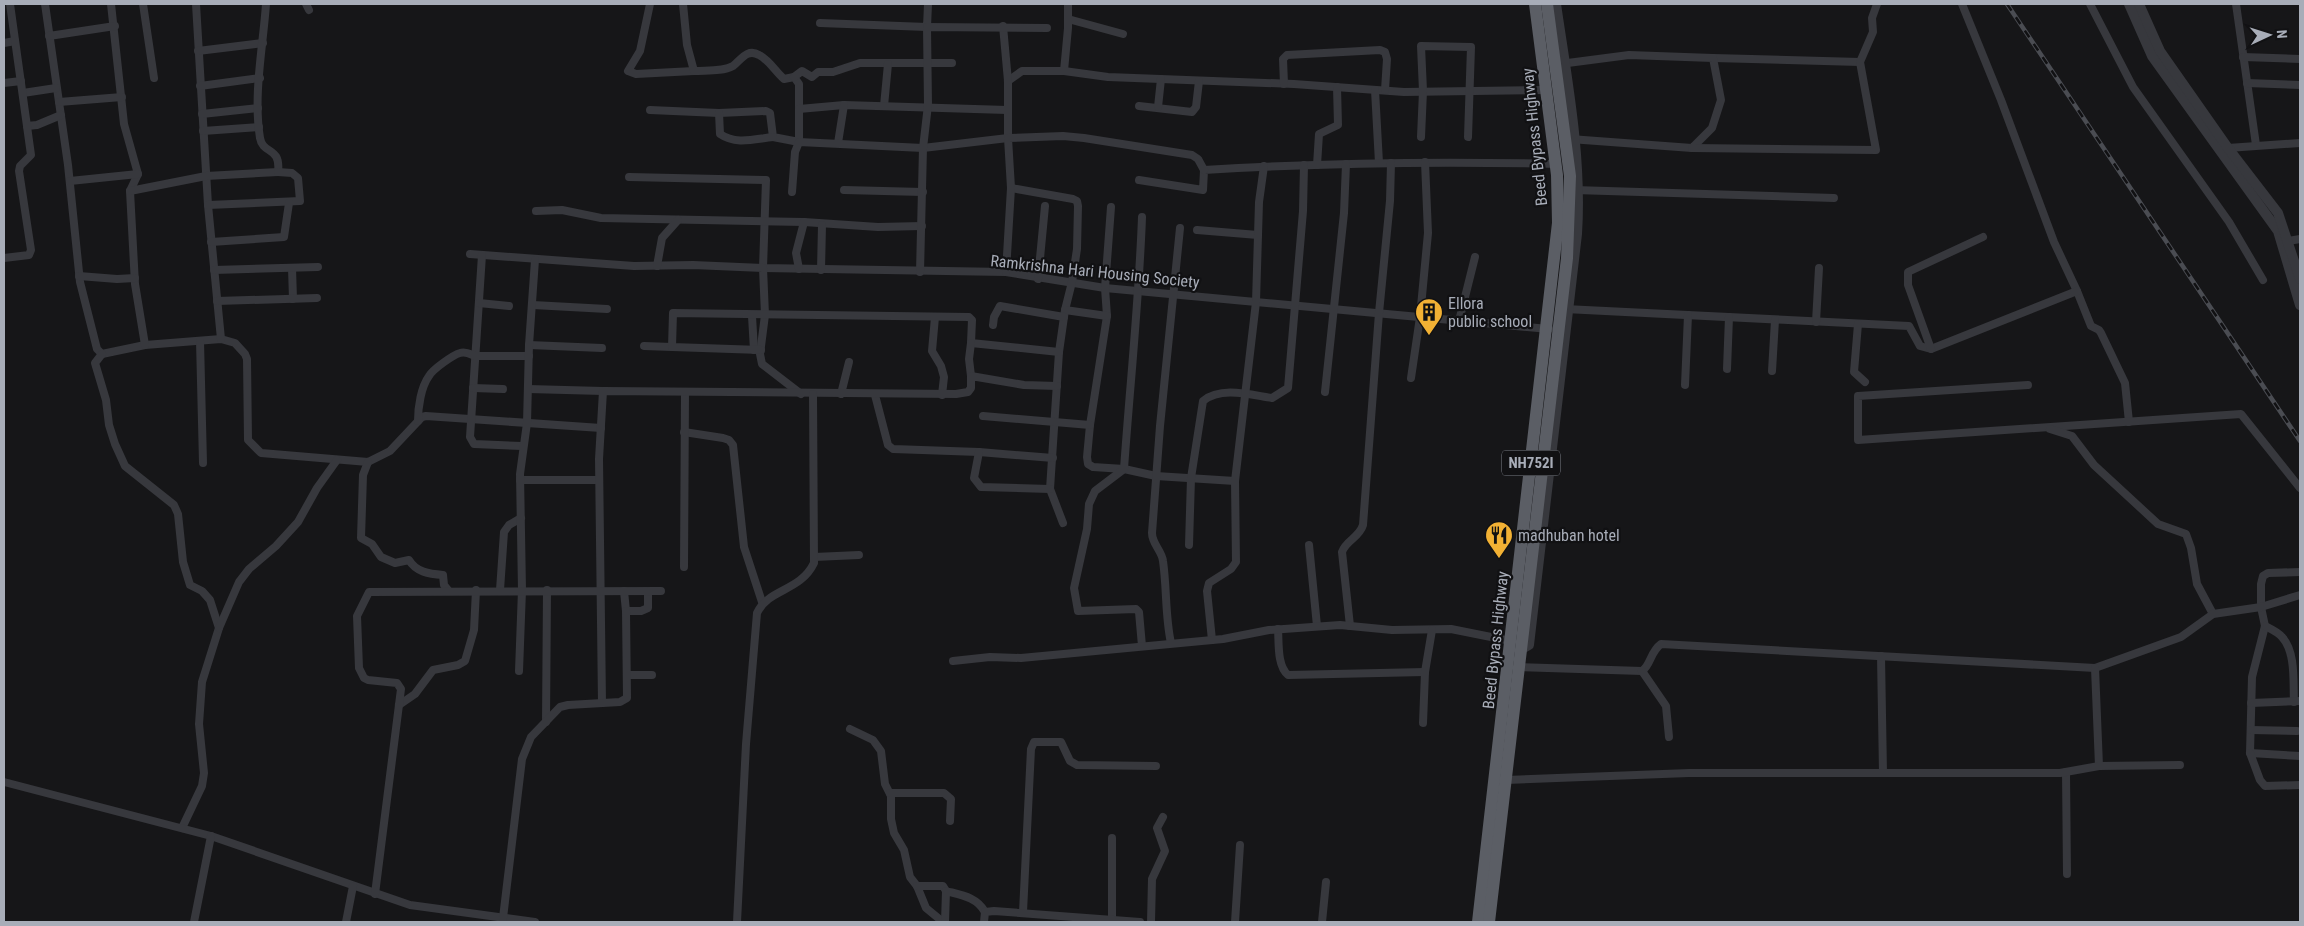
<svg xmlns="http://www.w3.org/2000/svg" width="2304" height="926" viewBox="0 0 2304 926" font-family="'Roboto Condensed',sans-serif">
	<style>
		.lines { fill: none; stroke-linecap: round; stroke-linejoin: round }
		.minor { stroke: #37383d; stroke-width: 8 }
		.tertiary { stroke: #37383d; stroke-width: 10 }
		.trunk { stroke: #5b5e65; stroke-width: 12 }
		.rail-casing { stroke: #4a4c52; stroke-width: 4.5 }
		.rail { stroke: #111113; stroke-width: 2.5; stroke-dasharray: 8; stroke-linecap: butt }
		.labels { text-anchor: middle; stroke-width: 4.5; stroke-linejoin: round; paint-order: stroke }
		.shield { fill: #111113; stroke: #7b7e86; stroke-width: 1 }
		.shield-label { font-size: 15px; font-weight: bold; fill: #a8adb8 }
		.street-label { font-size: 16px; fill: #a8adb8; stroke: #111113 }
		.poi-label { font-size: 16px; fill: #a8adb8; stroke: #111113; text-anchor: start }
	</style>
	<rect width="100%" height="100%" fill="#161618"/>
	<g class="lines">
		<g class="minor">
			<polyline points="45,4 68,165 80,282 97,349 102,354 145,345 221,339 235,343 245,354 247,359 248,440 261,453 368,462 390,451 422,417 426,416 601,428"/>
			<polyline points="111,4 124,124 138,174 130,191 135,284 145,345"/>
			<polyline points="143,4 154,78"/>
			<polyline points="196,4 208,205 221,339"/>
			<polyline points="306,4 309,10"/>
			<polyline points="650,4 640,51 628,71 636,74 694,71"/>
			<path d="M 683,4 L 687,45 L 694,71 C 706,70 722,72 733,66 C 741,60 747,48 759,55 C 769,60 775,71 784,79 L 794,77 L 799,84 L 799,109"/>
			<polyline points="1962,4 2001,100 2054,242 2077,291 2091,326 2099,330 2101,333 2125,383 2129,422"/>
			<polyline points="2090,4 2133,87 2229,222 2263,280"/>
			<polyline points="2236,4 2256,145"/>
			<polyline points="1068,19 1123,34"/>
			<polyline points="820,23 927,27 928,4"/>
			<polyline points="49,36 115,26"/>
			<polyline points="4,43 15,41"/>
			<polyline points="198,51 263,43"/>
			<polyline points="2243,57 2300,59"/>
			<polyline points="1713,58 1860,62"/>
			<polyline points="1560,64 1629,55 1713,58 1721,100 1712,128 1692,148 1570,139"/>
			<polyline points="1064,71 1068,28 1068,4"/>
			<polyline points="794,77 802,71 812,77 818,72 833,72 860,63 952,63"/>
			<polyline points="1008,81 1022,71 1064,71 1108,77 1294,84 1404,92 1547,90"/>
			<polyline points="4,83 21,81"/>
			<polyline points="2247,83 2300,85"/>
			<polyline points="1284,84 1283,59 1287,55 1380,50 1385,52 1387,59 1385,90"/>
			<polyline points="200,86 260,78"/>
			<polyline points="1375,90 1379,163"/>
			<polyline points="23,93 56,88"/>
			<polyline points="59,102 122,97"/>
			<polyline points="884,106 888,64"/>
			<polyline points="1139,106 1192,112 1196,107 1199,81"/>
			<polyline points="1158,107 1161,79"/>
			<polyline points="650,110 719,113 766,111 770,113 773,137 799,142 799,109 844,105 1007,110"/>
			<path d="M 719,113 L 720,134 C 736,145 754,139 773,137"/>
			<polyline points="202,114 258,108"/>
			<polyline points="27,126 37,125 61,115"/>
			<polyline points="203,131 259,127"/>
			<polyline points="1421,137 1423,91 1421,46 1471,47 1468,137"/>
			<polyline points="838,143 844,105"/>
			<polyline points="1692,148 1876,150 1860,62 1873,32 1872,18 1877,4"/>
			<polyline points="2228,148 2300,143"/>
			<polyline points="1317,165 1319,134 1338,125 1337,87"/>
			<polyline points="629,177 766,180 763,268 1006,272 1105,288 1549,329"/>
			<path d="M 1139,180 L 1203,190 L 1204,170 C 1321,163 1438,161 1556,164"/>
			<polyline points="70,181 138,174"/>
			<polyline points="1011,188 1073,199 1077,201 1078,206 1077,249 1072,282 1065,310 1059,352 1050,489 1063,523"/>
			<polyline points="844,190 923,192"/>
			<polyline points="1574,190 1834,198"/>
			<path d="M 130,191 L 206,176 L 278,172 C 281,146 263,155 260,138 C 253,95 263,47 266,4"/>
			<polyline points="792,192 795,152 799,142 923,148 1008,138 1008,81 1003,26"/>
			<polyline points="208,205 300,201 298,178 292,173 278,172"/>
			<polyline points="1111,207 1105,288 1107,316 1090,425 1087,457 1088,464 1093,467 1124,469 1156,476 1235,481"/>
			<polyline points="536,211 562,210 601,218 804,222"/>
			<polyline points="1197,230 1258,235"/>
			<polyline points="211,242 284,237 289,203"/>
			<polyline points="2282,242 2300,239"/>
			<polyline points="470,254 634,266 693,265 763,268 765,315 760,354 762,364 801,394"/>
			<polyline points="482,255 470,437 474,444 522,446"/>
			<polyline points="4,258 29,255 31,250 19,171 20,166 31,155 10,4"/>
			<polyline points="657,266 662,238 678,220"/>
			<polyline points="292,268 293,299"/>
			<polyline points="799,269 796,253 804,222 878,227 922,226"/>
			<polyline points="214,270 318,267"/>
			<polyline points="821,270 822,225"/>
			<polyline points="920,272 923,148 928,105 927,27 1047,28"/>
			<polyline points="1006,272 1011,188 1008,138 1063,136 1084,138 1192,155 1198,159 1204,170"/>
			<polyline points="79,276 117,279 135,278"/>
			<polyline points="1038,279 1045,206"/>
			<polyline points="217,301 317,298"/>
			<polyline points="479,303 509,306"/>
			<polyline points="533,305 607,309"/>
			<polyline points="1565,309 1909,326 1920,346 1931,349 2077,291"/>
			<polyline points="1065,310 1107,316"/>
			<polyline points="752,316 754,350"/>
			<polyline points="935,317 932,351 941,366 944,377 942,395"/>
			<polyline points="1459,321 1475,257"/>
			<polyline points="1816,322 1819,268"/>
			<polyline points="1858,324 1854,372 1865,382"/>
			<polyline points="993,325 994,317 1000,306 1064,317"/>
			<polyline points="200,341 203,463"/>
			<polyline points="529,345 602,348"/>
			<polyline points="644,346 672,347"/>
			<polyline points="1931,349 1908,285 1908,272 1983,237"/>
			<polyline points="761,350 672,347 673,313 969,317 972,320 971,343 1059,352"/>
			<polyline points="102,354 95,363 106,400 109,425 115,444 125,466 174,505 178,514 183,562 190,585 202,591 210,600 219,628 202,682 199,724 204,773 202,786 182,828"/>
			<polyline points="1727,369 1729,317"/>
			<polyline points="1772,371 1775,320"/>
			<polyline points="971,376 969,359 971,343"/>
			<polyline points="1411,378 1420,317 1428,233 1425,162"/>
			<polyline points="1685,385 1688,315"/>
			<polyline points="2028,385 1858,396 1858,440 2241,414 2300,488"/>
			<polyline points="473,388 503,389"/>
			<polyline points="528,389 603,391"/>
			<polyline points="1325,392 1344,213 1346,164"/>
			<polyline points="841,394 849,362"/>
			<polyline points="875,395 888,445 893,449 979,452 1053,458"/>
			<polyline points="983,416 1090,425"/>
			<path d="M 418,421 C 418,407 421,387 429,376 C 433,369 453,355 460,353 C 466,351 470,354 475,356 L 529,356"/>
			<polyline points="2050,429 2072,436 2094,465 2158,524 2186,534 2191,548 2197,584 2213,614"/>
			<polyline points="684,432 723,438 729,440 733,445 744,547 762,602"/>
			<polyline points="979,452 974,478 981,487 1050,489"/>
			<path d="M 368,462 L 363,475 L 361,538 L 372,544 L 381,557 L 395,563 L 409,560 C 416,572 429,574 443,575 L 444,585 L 448,590"/>
			<polyline points="520,480 599,480"/>
			<path d="M 1189,545 L 1191,478 L 1203,401 C 1221,386 1251,395 1272,398 L 1288,388 L 1303,211 L 1304,165"/>
			<polyline points="1309,545 1317,626"/>
			<polyline points="814,557 859,555"/>
			<polyline points="684,567 685,393"/>
			<polyline points="2300,572 2268,573 2263,576 2261,584 2261,607 2265,626 2252,677 2250,753 2300,756"/>
			<polyline points="500,590 504,532 509,525 521,518"/>
			<polyline points="624,591 626,611 641,611 648,608 648,592"/>
			<path d="M 1350,626 L 1342,552 C 1346,540 1359,538 1363,525 L 1379,313 L 1390,201 L 1391,163"/>
			<path d="M 2265,626 C 2271,629 2278,632 2282,637 C 2296,652 2293,682 2294,702"/>
			<polyline points="219,628 239,582 249,569 276,546 298,522 317,488 337,460"/>
			<path d="M 1278,629 C 1279,643 1277,666 1288,675 L 1425,672"/>
			<polyline points="1212,640 1207,591 1209,583 1231,569 1236,562 1235,481 1256,302 1259,202 1264,166"/>
			<path d="M 1171,643 C 1165,616 1167,589 1163,561 C 1162,551 1152,544 1152,533 L 1160,426 L 1180,228"/>
			<path d="M 1142,646 L 1139,612 L 1136,609 L 1078,611 L 1074,588 L 1087,529 L 1089,504 L 1095,491 L 1124,469 C 1130,384 1139,301 1142,217"/>
			<polyline points="1881,656 1883,773"/>
			<polyline points="953,661 990,657 1021,658 1223,639 1269,630 1340,625 1392,630 1451,629 1511,641"/>
			<path d="M 1519,667 L 1642,671 C 1651,665 1650,652 1661,644 L 2095,668 L 2181,637 L 2213,614 L 2261,607 L 2300,595"/>
			<polyline points="2095,668 2099,766"/>
			<polyline points="519,671 522,590 520,474 527,423 529,345 535,260"/>
			<polyline points="1642,671 1666,706 1669,737"/>
			<polyline points="627,675 652,675"/>
			<polyline points="602,703 599,459 603,391 956,394 968,392 971,388 971,376 1024,385 1057,386"/>
			<polyline points="2251,703 2300,701"/>
			<polyline points="399,705 415,694 433,670 458,665 465,661 474,630 476,590"/>
			<polyline points="546,722 547,590"/>
			<polyline points="1423,723 1425,672 1432,630"/>
			<polyline points="850,729 873,740 881,751 885,784 891,796 891,819 894,833 904,850 910,877 917,886 926,908 943,922"/>
			<polyline points="2251,730 2297,731"/>
			<polyline points="2250,753 2260,780 2265,786 2300,785"/>
			<polyline points="2066,772 2067,874"/>
			<polyline points="1506,780 1689,773 2060,773 2099,766 2180,765"/>
			<polyline points="4,782 211,836 410,905 535,922"/>
			<polyline points="890,793 944,793 951,799 950,821"/>
			<polyline points="917,886 943,886 946,891"/>
			<polyline points="375,894 401,689 397,683 368,680 364,678 359,668 357,616 369,592 661,591"/>
			<polyline points="1023,912 1031,749 1034,742 1061,742 1070,761 1077,765 1156,766"/>
			<polyline points="503,918 522,759 531,737 560,707 568,705 620,702 627,698 626,611"/>
			<polyline points="1112,920 1112,838"/>
			<polyline points="194,922 211,836"/>
			<polyline points="346,922 353,886"/>
			<path d="M 737,922 L 746,744 L 757,613 C 769,588 800,592 814,563 L 813,394"/>
			<path d="M 945,922 L 946,891 C 961,895 977,897 985,912"/>
			<polyline points="984,922 985,912 994,911 1140,922"/>
			<polyline points="1151,922 1152,879 1165,851 1157,828 1163,817"/>
			<polyline points="1235,922 1240,845"/>
			<polyline points="1322,922 1326,882"/>
		</g>
		<g class="tertiary">
			<polyline points="2129,4 2152,56 2278,231 2300,305"/>
			<polyline points="2139,4 2160,51 2228,148 2278,213 2300,279"/>
			<path d="M 1520,650 L 1529,645 L 1577,234 C 1582,157 1567,80 1556,4"/>
		</g>
		<g class="trunk">
			<polyline points="1478,922 1558,223 1557,175 1535,4"/>
			<polyline points="1489,922 1567,258 1570,176 1547,4"/>
		</g>
		<g class="rail-casing">
			<polyline id="rail" points="2007,4 2300,441"/>
		</g>
		<use href="#rail" class="rail"/>
	</g>
	<defs>
		<g id="building-pin" transform="scale(1.4375)"><path d="M0 17L-7.5 6A9.5 9.5 0 1 1 7.5 6Z" fill="#f2b134" stroke="#111113"/><path d="M-4-6H4V6H1V3H-1V6H-4ZM-2.5-4.3h1.7v1.8h-1.7ZM.8-4.3h1.7v1.8H.8ZM-2.5-1h1.7V.8h-1.7ZM.8-1h1.7V.8H.8Z" fill="#111"/></g>
		<g id="restaurant-pin" transform="scale(1.4375)"><path d="M0 17L-7.5 6A9.5 9.5 0 1 1 7.5 6Z" fill="#f2b134" stroke="#111113"/><path d="M-5-6h1v4h1v-4h1v4h1v-4h1v5L-1.5 .5V6h-2V.5L-5-1ZM5-6V6H3V1.5H1.5Q1.5-4 5-6Z" fill="#111"/></g>
	</defs>
	<g fill-rule="evenodd">
		<use href="#building-pin" x="1429" y="312"/>
		<use href="#restaurant-pin" x="1499" y="535"/>
	</g>
	<g class="labels">
		<rect class="shield" x="1502" y="450.5" width="58" height="25" rx="4"/>
		<g class="shield-label">
			<text x="1531" y="468">NH752I</text>
		</g>
		<g class="street-label">
			<text transform="translate(1534 137) rotate(-96)" y="6">Beed Bypass Highway</text>
			<text transform="translate(1095 271) rotate(6)" y="6">Ramkrishna Hari Housing Society</text>
			<text transform="translate(1495 640) rotate(-84)" y="6">Beed Bypass Highway</text>
		</g>
		<g class="poi-label">
			<text x="1448" y="309">Ellora<tspan x="1448" dy="18">public school</tspan></text>
			<text x="1518" y="541">madhuban hotel</text>
		</g>
	</g>
	<rect width="2304" height="926" fill="none" stroke="#a8adb8" stroke-width="10"/>
	<g transform="translate(2269 35) rotate(86)" stroke="#111113" stroke-width="4" paint-order="stroke">
	<path d="M0-4L9 19L0 12L-9 19Z" fill="#a8adb8"/>
	<text y="-8" font-size="14" font-weight="bold" text-anchor="middle" fill="#a8adb8">N</text>
	</g>
</svg>
